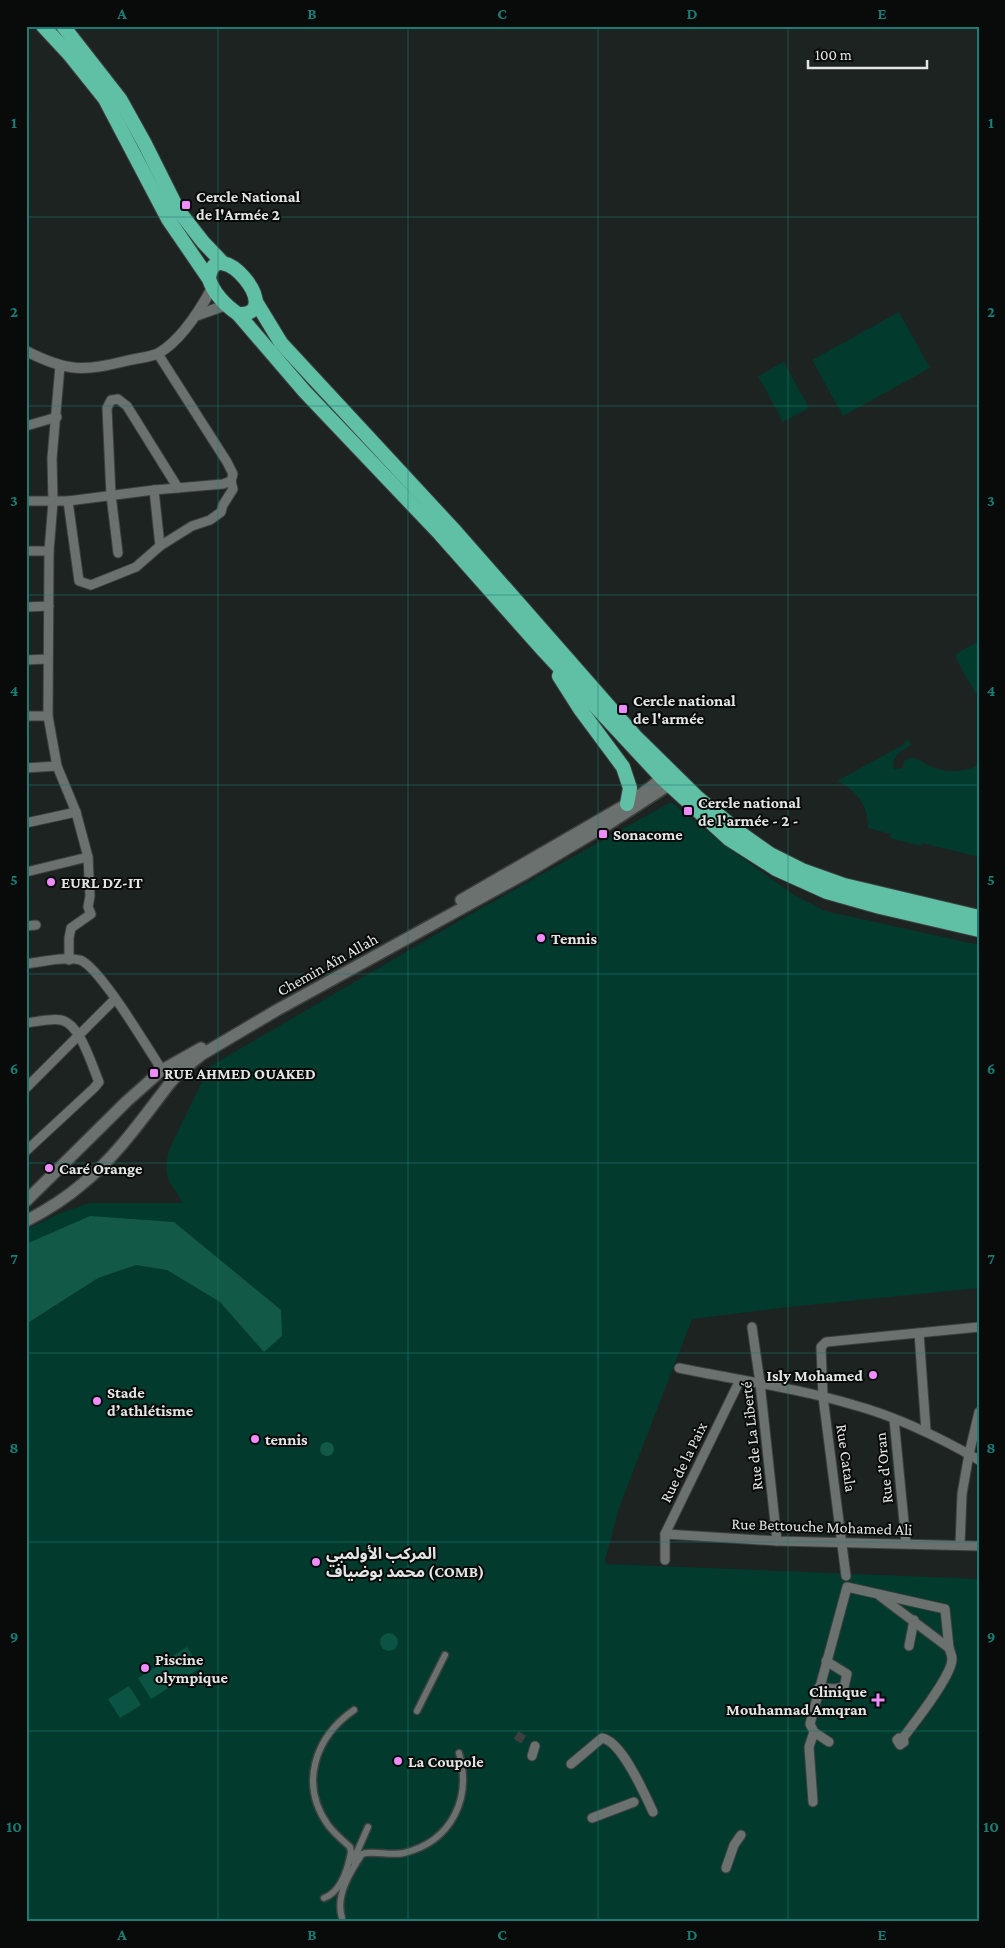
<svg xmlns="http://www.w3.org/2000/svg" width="1005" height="1948" viewBox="0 0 1005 1948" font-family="'Crimson Pro','Noto Sans Arabic',serif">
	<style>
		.green { fill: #033a2e }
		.forest { fill: #125948 }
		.water { fill: #0b5444 }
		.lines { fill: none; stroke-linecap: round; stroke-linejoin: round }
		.minor-tunnel { stroke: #3b403e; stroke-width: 9; stroke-dasharray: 9 4.5; stroke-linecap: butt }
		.pedestrian-casing { stroke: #3c403e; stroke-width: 9 }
		.minor-casing { stroke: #3c403e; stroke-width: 11 }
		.tertiary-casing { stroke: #3c403e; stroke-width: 12 }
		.secondary-casing { stroke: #3c403e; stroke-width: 14 }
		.trunk-casing { stroke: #3c403e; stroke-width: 16 }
		.pedestrian { stroke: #6a716f; stroke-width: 6 }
		.minor { stroke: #6a716f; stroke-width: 9 }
		.tertiary { stroke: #6a716f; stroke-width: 10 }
		.secondary { stroke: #6a716f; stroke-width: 11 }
		.trunk { stroke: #60c0a6; stroke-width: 14 }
		.grid { fill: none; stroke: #1a7c74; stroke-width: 1; stroke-opacity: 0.55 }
		.poi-dot { fill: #ed8cfa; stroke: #090b0a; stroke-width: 2 }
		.labels { text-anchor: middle; stroke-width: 4; stroke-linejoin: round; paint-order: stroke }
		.poi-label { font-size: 16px; font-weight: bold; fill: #e2e6e4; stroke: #090b0a; text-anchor: start }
		.street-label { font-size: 16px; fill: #e2e6e4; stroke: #090b0a }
		.neatline { fill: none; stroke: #1a7c74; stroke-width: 2 }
		.grid-label { font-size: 16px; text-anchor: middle; font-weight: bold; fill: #1a7c74 }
	</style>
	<rect width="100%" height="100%" fill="#1d2321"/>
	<g class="green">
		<polygon points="899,312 930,368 843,416 812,360"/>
		<polygon points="784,362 809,408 783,422 758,376"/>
		<polygon points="979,641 979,682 976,694 956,658 956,654"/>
		<path d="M 907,739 L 911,745 L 900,752 L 893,761 L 894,769 L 903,768 L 904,761 L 912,757 C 920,760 927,765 935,768 C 948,773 966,772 979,765 L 979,857 L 922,843 L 921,846 L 890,838 L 891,834 L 868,828 C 869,806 856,790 837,781 L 903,745 Z"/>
		<path d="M 671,802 L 719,841 L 794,895 L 825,911 L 979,945 L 979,1288 L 788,1307 L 692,1319 L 620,1505 L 605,1560 L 606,1564 L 979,1579 L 979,1922 L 26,1922 L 26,1230 L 58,1214 L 89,1203 L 183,1203 C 170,1179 162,1181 169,1150 L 209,1067 L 471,914 Z"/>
	</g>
	<g class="forest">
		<polygon points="90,1216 174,1222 281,1310 282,1336 264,1352 220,1302 167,1270 136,1265 98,1278 26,1324 26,1244"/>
		<circle cx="327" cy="1449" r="7"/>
	</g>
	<g class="water">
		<circle cx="389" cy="1642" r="9"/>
		<polygon points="187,1647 200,1668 151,1699 138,1678"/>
		<polygon points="129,1686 141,1705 120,1718 108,1699"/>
	</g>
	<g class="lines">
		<polyline class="minor-tunnel" points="516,1735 526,1741"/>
		<g class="pedestrian-casing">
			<g id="pedestrian">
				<polyline points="417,1711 445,1655"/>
				<polyline points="353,1861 368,1827"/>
				<path d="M 324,1898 C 341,1892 348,1868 351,1852 L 350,1847 C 342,1840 334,1833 328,1825 C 299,1784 315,1737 354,1710"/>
				<path d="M 342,1918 C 335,1896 350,1872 362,1854 C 373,1850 390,1856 404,1853 C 452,1841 472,1798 459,1753"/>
			</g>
		</g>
		<g class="minor-casing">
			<g id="minor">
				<polyline points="60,366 52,458 53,502 49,551 48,716 57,766 76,812 88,857 90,896 88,907 91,914 71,928 69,938 69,960"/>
				<polyline points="26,426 57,417"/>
				<polyline points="154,490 160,546"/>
				<polyline points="26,501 68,501 154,490 223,484 231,481 233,474 227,462 158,354"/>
				<polyline points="68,501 79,581 91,585 136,567 160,546 192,526 210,520 221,512 223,505 233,489 231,481"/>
				<polyline points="26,551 49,551"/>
				<polyline points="118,553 111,495 107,408 111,400 118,399 127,406 178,488"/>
				<polyline points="26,607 49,606"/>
				<polyline points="26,660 47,659"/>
				<polyline points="26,716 48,716"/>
				<polyline points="26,768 57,766"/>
				<polyline points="26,823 76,812"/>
				<polyline points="26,872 88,857"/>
				<polyline points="26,926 36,925"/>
				<path d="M 26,964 C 41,962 66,956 80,960 C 100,967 148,1049 162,1070"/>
				<path d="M 26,1023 C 37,1022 51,1018 61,1020 C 80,1023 92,1066 99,1082 L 94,1088 L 26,1151"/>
				<polyline points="26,1088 115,999"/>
				<polyline points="752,1327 760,1383 777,1541"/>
				<polyline points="919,1333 926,1431"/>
				<path d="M 679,1368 C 737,1380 797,1388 854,1405 C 898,1417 939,1437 979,1460"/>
				<polyline points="894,1419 906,1543"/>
				<polyline points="665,1534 777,1541 979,1546"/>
				<polyline points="960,1545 962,1494 969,1454 979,1412"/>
				<polyline points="665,1560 665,1534 740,1380"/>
				<polyline points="846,1576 823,1397 821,1347 826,1342 979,1327"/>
				<path d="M 880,1596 L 949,1648 C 950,1651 952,1655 952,1659 C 952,1676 914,1723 903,1738 L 899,1738 L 897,1740 L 900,1745 L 904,1742 L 903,1738"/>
				<polyline points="909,1646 914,1620"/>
				<polyline points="819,1687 834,1689 844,1687 847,1674 826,1661"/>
				<polyline points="829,1742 814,1732 810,1724 847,1587 945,1609 949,1648"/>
				<polyline points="532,1756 535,1746"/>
				<path d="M 571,1764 L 602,1738 C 622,1741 645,1795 653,1812"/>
				<polyline points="813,1802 809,1747 814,1732"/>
				<polyline points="592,1818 634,1802"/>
				<polyline points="726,1868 734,1845 741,1835"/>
			</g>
		</g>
		<g class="tertiary-casing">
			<g id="tertiary">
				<polyline points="198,315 226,305"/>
				<path d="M 26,351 C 69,373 84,371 130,360 C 139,358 151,357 159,353 C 181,340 200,310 212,288"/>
			</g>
		</g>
		<g class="secondary-casing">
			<g id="secondary">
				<polyline points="461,900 627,804 651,787 668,772"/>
				<polyline points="26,1201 127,1101 162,1070 201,1048"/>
				<path d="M 26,1221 C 45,1211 65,1199 81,1185 C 116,1157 143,1118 170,1083 L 179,1073 L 201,1055 L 277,1010 L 526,873 L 610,823 L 675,781"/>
			</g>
		</g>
		<g class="trunk-casing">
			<g id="trunk">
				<path d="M 43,26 L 69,54 L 105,99 L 168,219 L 209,279 C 214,294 225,305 238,314 C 289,316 214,228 209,279"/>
				<polyline points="63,26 120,99 145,144 178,210 203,242 222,262"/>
				<polyline points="256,302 281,343 456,532 636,737 698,798 739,832 770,854 802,870 844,885 979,917"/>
				<polyline points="238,314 305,392 440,534 543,650 662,778 729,839 776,869 827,892 880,907 979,930"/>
				<polyline points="559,676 580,709 623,767 630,788 627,804"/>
			</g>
		</g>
		<use href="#pedestrian" class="pedestrian"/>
		<use href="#minor" class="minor"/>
		<use href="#tertiary" class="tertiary"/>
		<use href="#secondary" class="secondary"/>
		<use href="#trunk" class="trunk"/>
	</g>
	<path class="grid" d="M 218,26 L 218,1922M 408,26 L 408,1922M 598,26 L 598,1922M 788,26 L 788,1922M 26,217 L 979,217M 26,406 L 979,406M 26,595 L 979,595M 26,785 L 979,785M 26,974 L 979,974M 26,1163 L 979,1163M 26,1353 L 979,1353M 26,1542 L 979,1542M 26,1731 L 979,1731"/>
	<g class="poi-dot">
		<rect x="181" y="200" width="10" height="10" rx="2.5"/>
		<rect x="618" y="704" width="10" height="10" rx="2.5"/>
		<rect x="683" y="806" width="10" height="10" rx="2.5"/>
		<rect x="598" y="829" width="10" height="10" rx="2.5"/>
		<circle cx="51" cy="882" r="5"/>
		<circle cx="541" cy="938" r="5"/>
		<rect x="149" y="1068" width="10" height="10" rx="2.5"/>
		<circle cx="49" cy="1168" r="5"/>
		<circle cx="873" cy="1375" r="5"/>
		<circle cx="97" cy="1401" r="5"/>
		<circle cx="255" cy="1439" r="5"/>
		<circle cx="316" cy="1562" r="5"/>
		<circle cx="145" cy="1668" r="5"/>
		<path d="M875.5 1692.5h5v5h5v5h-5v5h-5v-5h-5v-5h5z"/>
		<circle cx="398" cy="1761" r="5"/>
	</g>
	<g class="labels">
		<g class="poi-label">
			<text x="196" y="202">Cercle National<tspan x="196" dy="18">de l'Armée 2</tspan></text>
			<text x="633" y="706">Cercle national<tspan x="633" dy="18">de l'armée</tspan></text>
			<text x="698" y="808">Cercle national<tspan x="698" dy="18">de l'armée - 2 -</tspan></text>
			<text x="613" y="840">Sonacome</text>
			<text x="61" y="888">EURL DZ-IT</text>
			<text x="551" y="944">Tennis</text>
			<text x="164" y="1079">RUE AHMED OUAKED</text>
			<text x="59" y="1174">Caré Orange</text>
			<text x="863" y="1381" text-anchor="end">Isly Mohamed</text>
			<text x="107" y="1398">Stade<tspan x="107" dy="18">d’athlétisme</tspan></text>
			<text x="265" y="1445">tennis</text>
			<text x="326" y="1559">المركب الأولمبي<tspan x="326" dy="18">محمد بوضياف (COMB)</tspan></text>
			<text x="155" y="1665">Piscine<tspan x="155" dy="18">olympique</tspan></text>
			<text x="867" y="1697" text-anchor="end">Clinique<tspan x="867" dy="18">Mouhannad Amqran</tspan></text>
			<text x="408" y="1767">La Coupole</text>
		</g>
		<g class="street-label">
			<text transform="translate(327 964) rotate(-29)" y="6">Chemin Aîn Allah</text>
			<text transform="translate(751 1436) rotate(-96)" y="6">Rue de La Liberté</text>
			<text transform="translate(847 1458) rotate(82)" y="6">Rue Catala</text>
			<text transform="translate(683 1462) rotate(-64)" y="6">Rue de la Paix</text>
			<text transform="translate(883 1468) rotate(-96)" y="6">Rue d'Oran</text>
			<text transform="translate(822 1526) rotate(2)" y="6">Rue Bettouche Mohamed Ali</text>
		</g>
	</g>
	<rect width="1005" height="1948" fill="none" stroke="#090b0a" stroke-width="55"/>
	<path d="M808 60v8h119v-8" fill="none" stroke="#e2e6e4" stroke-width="2.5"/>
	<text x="815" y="60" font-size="15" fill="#e2e6e4" stroke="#090b0a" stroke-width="4" paint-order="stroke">100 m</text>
	<rect x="28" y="28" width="950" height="1892" class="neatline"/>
	<g class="grid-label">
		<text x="122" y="19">A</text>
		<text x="312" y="19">B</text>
		<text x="502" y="19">C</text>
		<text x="692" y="19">D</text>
		<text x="882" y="19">E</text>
		<text x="14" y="128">1</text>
		<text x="991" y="128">1</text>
		<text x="14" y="317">2</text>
		<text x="991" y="317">2</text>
		<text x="14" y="506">3</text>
		<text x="991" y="506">3</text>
		<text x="14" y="696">4</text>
		<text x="991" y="696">4</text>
		<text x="14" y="885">5</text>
		<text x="991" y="885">5</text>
		<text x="14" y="1074">6</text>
		<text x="991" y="1074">6</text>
		<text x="14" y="1264">7</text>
		<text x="991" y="1264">7</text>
		<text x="14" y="1453">8</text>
		<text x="991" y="1453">8</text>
		<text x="14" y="1642">9</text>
		<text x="991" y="1642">9</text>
		<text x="14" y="1832">10</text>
		<text x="991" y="1832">10</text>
		<text x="122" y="1940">A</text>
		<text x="312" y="1940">B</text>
		<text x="502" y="1940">C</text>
		<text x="692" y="1940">D</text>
		<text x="882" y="1940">E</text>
	</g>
</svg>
